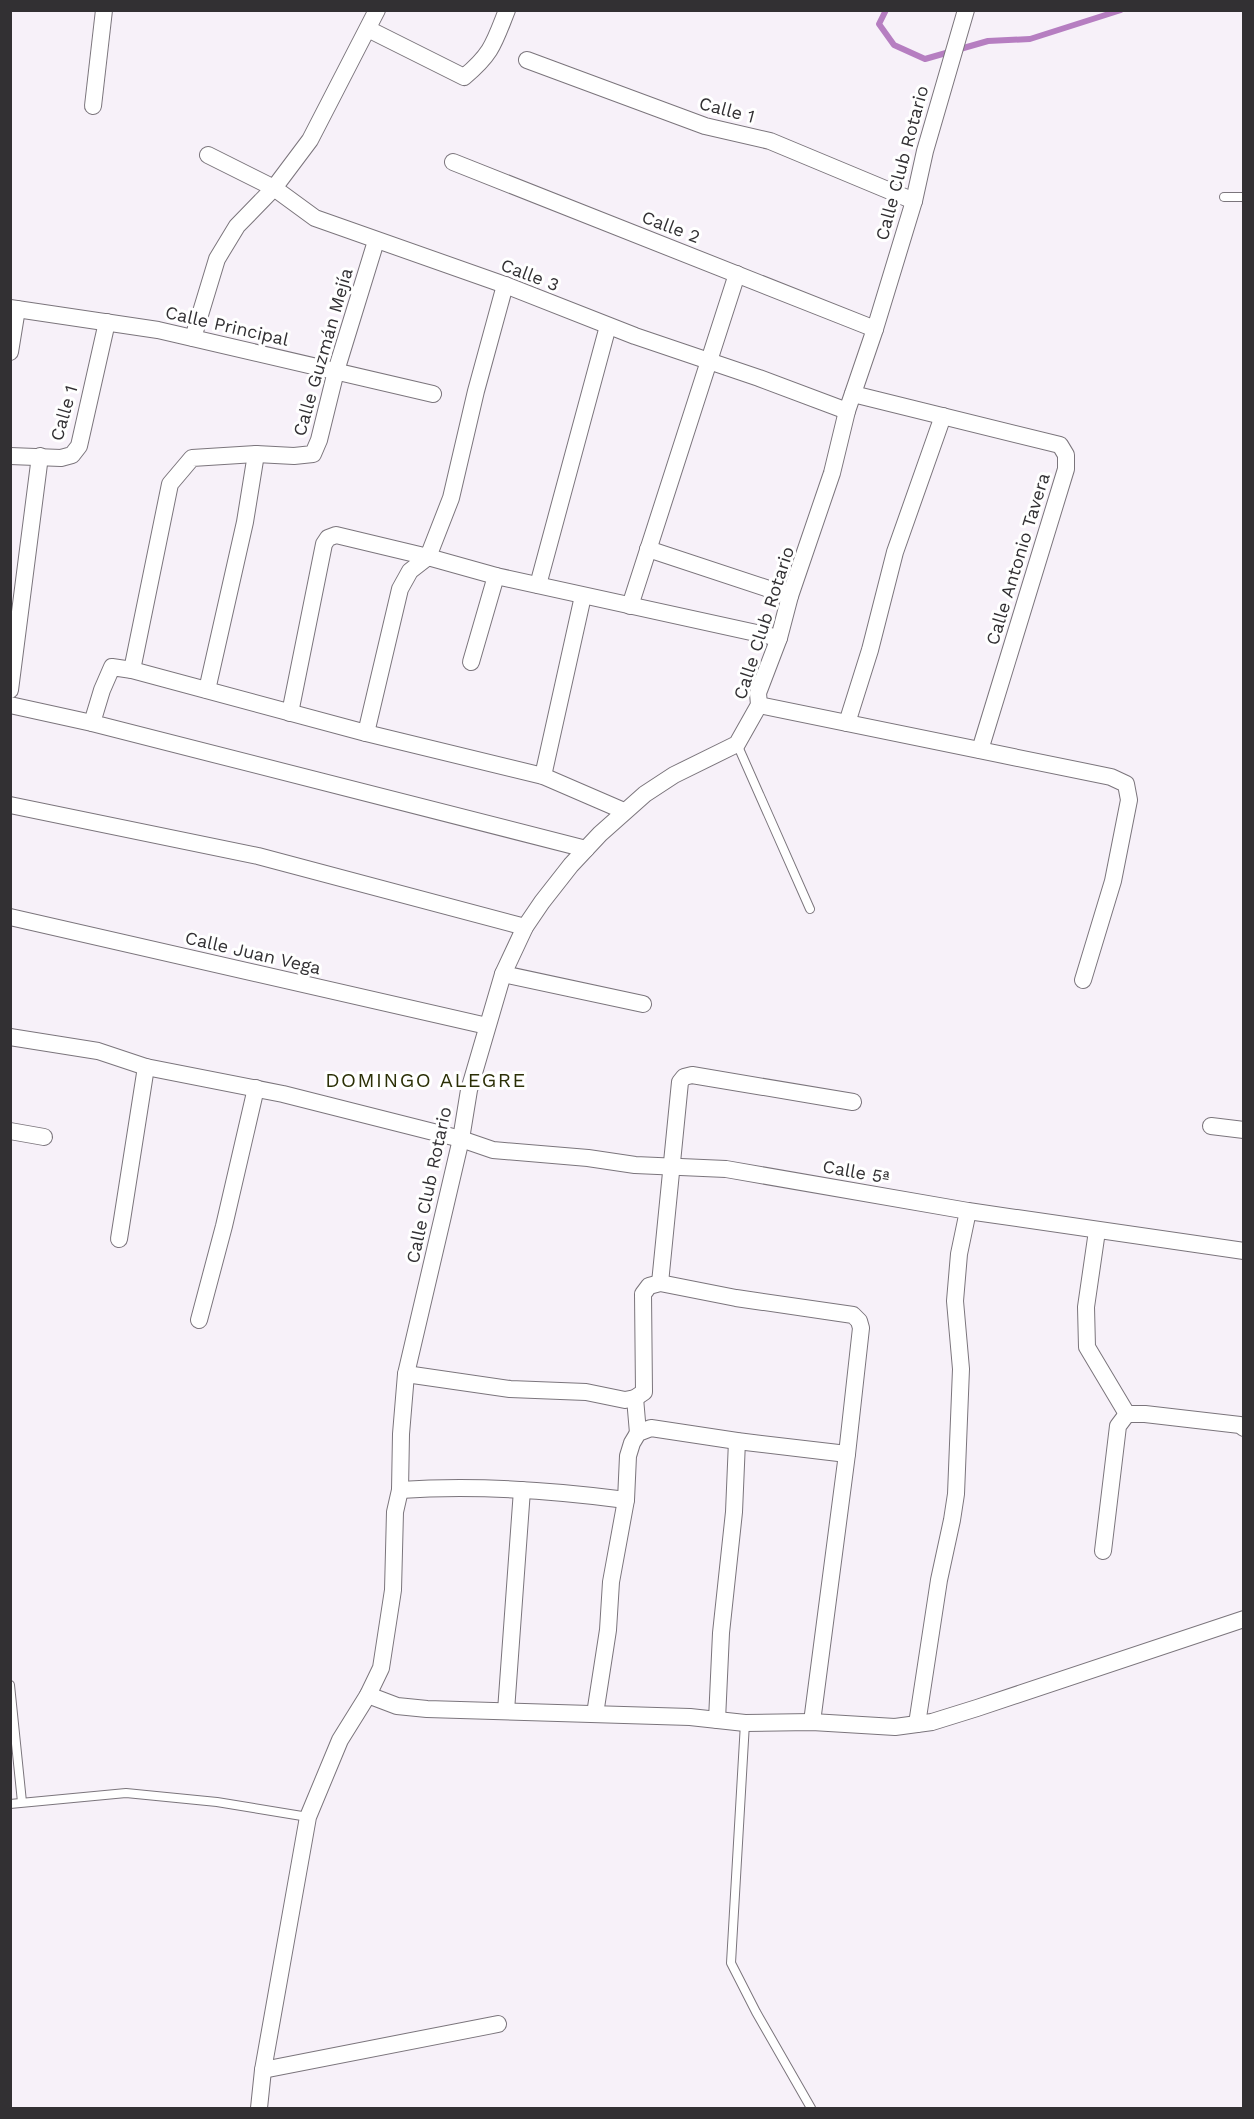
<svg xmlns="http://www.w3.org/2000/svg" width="1254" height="2119" viewBox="0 0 1254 2119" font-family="'Work Sans',sans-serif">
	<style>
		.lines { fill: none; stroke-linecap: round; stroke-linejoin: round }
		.stream { stroke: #b67ec1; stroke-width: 6 }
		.service-casing { stroke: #7b757c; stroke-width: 10 }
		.minor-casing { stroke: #7b757c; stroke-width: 18 }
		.service { stroke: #fff; stroke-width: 8 }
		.minor { stroke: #fff; stroke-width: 16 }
		.labels { text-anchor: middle; stroke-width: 6; stroke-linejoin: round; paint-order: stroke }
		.street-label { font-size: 18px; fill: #323033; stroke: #fff }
		.neighbourhood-label { font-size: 20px; letter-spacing: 1.5px; fill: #2b2f06; stroke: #fff }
	</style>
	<rect width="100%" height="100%" fill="#f7f1f9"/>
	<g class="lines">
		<polyline class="stream" points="886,10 879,24 894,45 925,59 988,41 1030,39 1121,10"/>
		<g class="service-casing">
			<g id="service">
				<polyline points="1224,197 1244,197"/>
				<polyline points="737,744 810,909"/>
				<polyline points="10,1685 22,1802"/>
				<polyline points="745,1723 731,1963 756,2012 811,2108"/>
				<polyline points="10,1804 126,1793 217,1802 308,1817"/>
			</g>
		</g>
		<g class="minor-casing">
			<g id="minor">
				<path d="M 368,29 L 464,77 C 492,54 494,43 507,10"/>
				<polyline points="527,60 705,126 770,141 914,201"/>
				<polyline points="93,106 104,10"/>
				<polyline points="208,155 274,188 315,218 505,285 635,336 759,378 847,411"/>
				<polyline points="453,162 875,329"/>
				<polyline points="10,308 158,330 433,394"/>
				<polyline points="193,338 217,259 237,226 274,188 310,140 377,10"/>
				<polyline points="10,352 17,309"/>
				<polyline points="853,394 1060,445 1066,455 1066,469 980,750"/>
				<polyline points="10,456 61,458 72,455 79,446 107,322"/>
				<polyline points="648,549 790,596"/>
				<polyline points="538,585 608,326"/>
				<polyline points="630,606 737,274"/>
				<polyline points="471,662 496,576"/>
				<polyline points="132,670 170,484 192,458 256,454 294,456 313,454 319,440 336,371 376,241"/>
				<polyline points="10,690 40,456"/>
				<polyline points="207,690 245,522 256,454"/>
				<polyline points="10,705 92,723"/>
				<polyline points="759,705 1111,777 1126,784 1129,800 1113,881 1083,980"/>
				<polyline points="290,713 324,544 328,538 336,535 428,557 496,576 779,638"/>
				<polyline points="847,723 870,650 895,552 943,416"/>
				<polyline points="366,733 400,589 410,571 428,557 451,498 476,391 505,285"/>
				<polyline points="543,776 583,596"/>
				<polyline points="10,805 258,856 525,927"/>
				<polyline points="586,849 92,723 102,690 112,667 132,670 366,733 543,776 624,811"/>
				<polyline points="10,917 487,1026"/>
				<polyline points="503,974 643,1004"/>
				<polyline points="10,1037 98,1051 146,1067 283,1094 461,1139 493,1150 588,1158 635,1165 726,1169 968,1211 1244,1251"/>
				<polyline points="1211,1126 1244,1130"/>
				<polyline points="10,1131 44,1137"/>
				<polyline points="1097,1231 1086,1307 1087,1347 1127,1414"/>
				<polyline points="119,1239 146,1067"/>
				<polyline points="660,1283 680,1082 684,1077 692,1075 853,1102"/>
				<polyline points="199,1320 224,1226 256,1088"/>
				<polyline points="406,1374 510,1389 586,1392 625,1400 635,1398 644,1392 643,1294 649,1286 660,1283 736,1298 853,1315 859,1321 861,1328 847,1454 812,1722"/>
				<polyline points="635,1398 638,1433"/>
				<polyline points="1127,1414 1145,1414 1240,1425 1244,1428"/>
				<path d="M 400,1490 C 476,1485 551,1490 626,1500"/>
				<polyline points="1103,1551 1118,1426 1127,1414"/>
				<polyline points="368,1695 397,1706 427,1709 690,1717 745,1723 812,1722 895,1727 932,1722 977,1708 1244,1619"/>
				<polyline points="506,1711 522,1490"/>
				<polyline points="595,1714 608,1630 611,1582 626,1500 628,1456 632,1443 638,1433 651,1428 737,1441 847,1454"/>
				<polyline points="717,1720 721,1633 734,1512 737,1441"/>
				<polyline points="917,1724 939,1580 952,1520 956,1494 961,1369 955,1301 959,1254 968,1211"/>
				<polyline points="263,2070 498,2024"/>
				<polyline points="259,2108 263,2070 308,1817 340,1740 368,1695 381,1668 393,1590 395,1512 400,1490 401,1434 406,1374 461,1139 469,1090 503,974 525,927 542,902 571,865 600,834 645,794 674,775 737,744 759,705 758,693 779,638 790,596 832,473 847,411 875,329 914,201 925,151 966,10"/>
			</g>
		</g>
		<use href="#service" class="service"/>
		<use href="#minor" class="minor"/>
	</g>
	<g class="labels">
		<g class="street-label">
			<text transform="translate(727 110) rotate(15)" y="6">Calle 1</text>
			<text transform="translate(902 163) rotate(-75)" y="6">Calle Club Rotario</text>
			<text transform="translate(671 227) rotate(21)" y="6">Calle 2</text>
			<text transform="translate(530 275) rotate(21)" y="6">Calle 3</text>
			<text transform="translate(227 326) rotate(13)" y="6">Calle Principal</text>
			<text transform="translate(323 352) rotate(-74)" y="6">Calle Guzmán Mejía</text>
			<text transform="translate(64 413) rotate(-74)" y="6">Calle 1</text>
			<text transform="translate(1018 559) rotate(-73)" y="6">Calle Antonio Tavera</text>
			<text transform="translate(764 623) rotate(-72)" y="6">Calle Club Rotario</text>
			<text transform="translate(253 953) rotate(13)" y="6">Calle Juan Vega</text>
			<text transform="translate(856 1172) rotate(10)" y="6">Calle 5ª</text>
			<text transform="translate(429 1185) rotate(-78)" y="6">Calle Club Rotario</text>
		</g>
		<g class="neighbourhood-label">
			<text x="426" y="1087">DOMINGO ALEGRE</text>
		</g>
	</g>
	<rect width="1254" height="2119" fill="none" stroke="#323033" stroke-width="24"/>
</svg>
